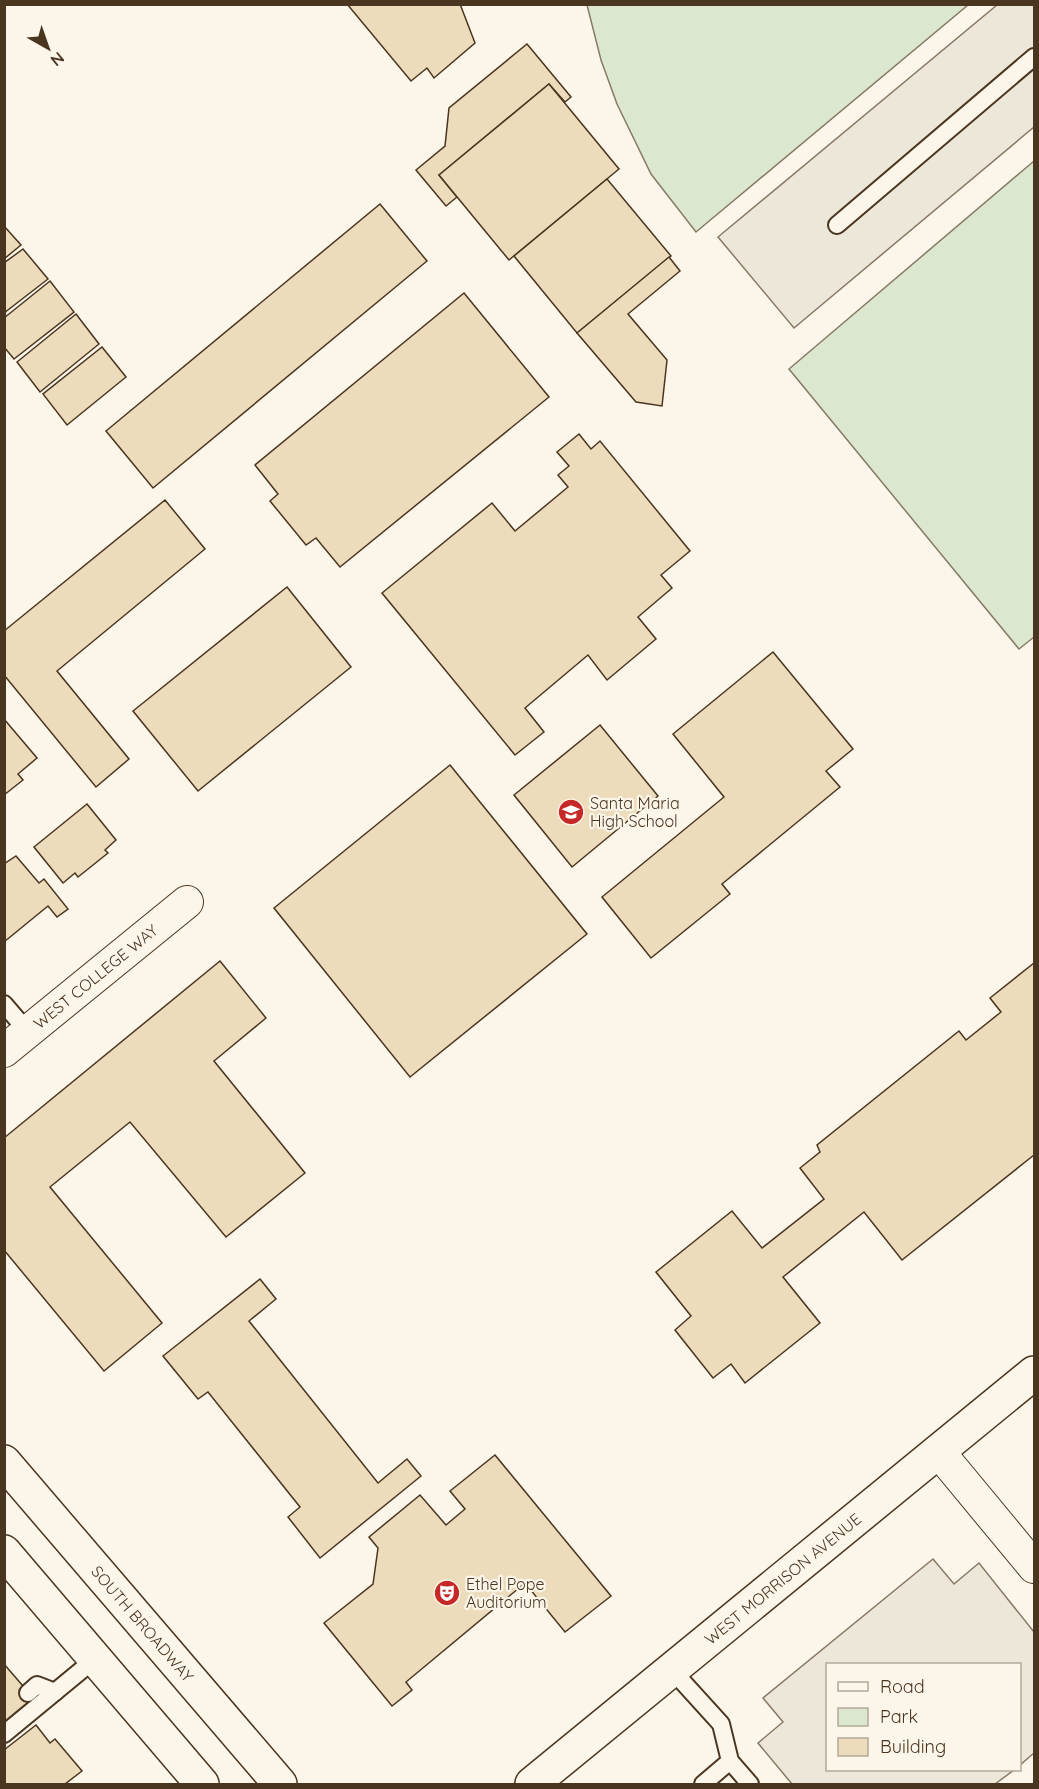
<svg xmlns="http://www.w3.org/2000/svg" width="1039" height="1789" viewBox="0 0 1039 1789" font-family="Quicksand,sans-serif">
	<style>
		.green { fill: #dce7d0; stroke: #887966; stroke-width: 1.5 }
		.parking { fill: #ede7d9; stroke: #887966; stroke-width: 1.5 }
		.building { fill: #ecdcbc; stroke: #4a3520; stroke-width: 1.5 }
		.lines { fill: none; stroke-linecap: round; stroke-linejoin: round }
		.lane-casing { stroke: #4a3520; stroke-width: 20 }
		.street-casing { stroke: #4a3520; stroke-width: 34 }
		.secondary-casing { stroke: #4a3520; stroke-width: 36 }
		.primary-casing { stroke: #4a3520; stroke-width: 36 }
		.lane { stroke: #fbf6e9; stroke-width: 16 }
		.street { stroke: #fbf6e9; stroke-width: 32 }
		.secondary { stroke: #fbf6e9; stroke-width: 33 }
		.primary { stroke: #fbf6e9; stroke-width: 33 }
		.labels { text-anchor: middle; stroke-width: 4.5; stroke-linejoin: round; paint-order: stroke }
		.poi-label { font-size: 16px; fill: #4a3520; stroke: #fbf6e9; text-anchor: start }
		.street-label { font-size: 16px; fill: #4a3520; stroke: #fbf6e9 }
	</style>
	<rect width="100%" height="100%" fill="#fbf6e9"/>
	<g class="green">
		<polygon points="587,5 587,4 968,5 696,232 651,174 617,104 601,60"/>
		<polygon points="1034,161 1034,637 1019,649 789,369"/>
	</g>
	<g class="parking">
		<polygon points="997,5 1034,5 1034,127 794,328 718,237"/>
		<polygon points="933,1559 954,1584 979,1563 1034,1632 1034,1753 1020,1765 1020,1664 828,1664 828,1770 1014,1770 995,1784 792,1784 758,1743 783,1722 763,1698"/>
	</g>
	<g class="building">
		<polygon points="347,4 460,4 475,43 434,78 427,68 411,81"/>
		<polygon points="527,44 571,97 565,102 549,84 439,175 457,197 446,206 416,170 445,146 449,108"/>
		<polygon points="549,84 619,169 509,260 439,175"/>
		<polygon points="607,179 671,256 577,333 514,256"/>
		<polygon points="380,204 427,261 153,488 106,431"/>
		<polygon points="4,226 21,245 4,259"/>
		<polygon points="23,249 48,279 4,313 4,263"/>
		<polygon points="669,257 680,271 628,314 667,360 662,406 636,402 577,333"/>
		<polygon points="50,281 74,312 14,359 4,347 4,318"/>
		<polygon points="464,293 549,397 340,567 316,538 306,545 270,501 278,494 255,465"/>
		<polygon points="76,314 99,344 40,392 17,362"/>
		<polygon points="102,347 126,377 67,425 43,394"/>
		<polygon points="579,434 591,449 600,441 690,551 661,575 672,588 638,617 656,639 607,680 588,655 525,708 544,732 515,755 382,593 492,503 515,531 568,487 558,475 569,466 557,452"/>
		<polygon points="165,500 205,549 57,671 129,759 96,787 4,675 4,631"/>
		<polygon points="287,587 351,667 198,791 133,711"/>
		<polygon points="773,652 853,749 826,771 840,787 722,884 730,894 651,958 602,897 724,797 673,734"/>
		<polygon points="4,719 37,758 18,774 23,780 4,795"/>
		<polygon points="600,725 658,796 572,867 514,795"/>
		<polygon points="450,765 587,934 410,1077 274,908"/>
		<polygon points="87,804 116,840 105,850 108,853 78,877 75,873 63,883 34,847"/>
		<polygon points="16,856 39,883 44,879 68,909 57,917 48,906 4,942 4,864"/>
		<polygon points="220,961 266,1018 214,1061 305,1173 226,1237 130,1122 50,1187 162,1323 104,1371 4,1250 4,1138"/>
		<polygon points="1034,963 1034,1155 902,1260 864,1212 783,1277 820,1323 745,1383 731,1364 713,1378 675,1330 691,1316 656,1272 732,1211 762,1248 824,1199 800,1168 820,1152 817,1145 959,1031 966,1040 1001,1012 990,998"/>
		<polygon points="260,1279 276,1299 249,1321 378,1483 407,1459 421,1476 320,1558 288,1517 300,1507 208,1392 198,1399 163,1356"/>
		<polygon points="495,1455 611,1596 565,1632 525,1583 406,1682 412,1690 392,1706 324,1623 373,1584 378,1548 369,1537 420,1495 446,1525 465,1509 450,1491"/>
		<polygon points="4,1664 35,1700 4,1724"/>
		<polygon points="36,1725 50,1743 55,1739 82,1771 65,1784 4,1784 4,1750"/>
	</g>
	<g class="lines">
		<g class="lane-casing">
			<g id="lane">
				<polyline points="837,225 1034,57"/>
				<polyline points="4,1004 28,1032"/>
				<polyline points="672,1670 721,1724 730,1761 750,1784"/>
				<polyline points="28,1693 37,1685 55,1692"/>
				<polyline points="4,1734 95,1659"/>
				<polyline points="703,1784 730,1761"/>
			</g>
		</g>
		<g class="street-casing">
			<g id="street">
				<path id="s1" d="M 4,1051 L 187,902"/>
				<polyline points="938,1451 1034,1567"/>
			</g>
		</g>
		<g class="secondary-casing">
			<g id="secondary">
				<path id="s2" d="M 532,1784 L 1034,1373"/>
			</g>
		</g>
		<g class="primary-casing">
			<g id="primary">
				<path id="s3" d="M 4,1462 L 280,1784"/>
				<polyline points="4,1552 202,1784"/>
			</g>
		</g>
		<use href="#lane" class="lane"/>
		<use href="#street" class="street"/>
		<use href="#secondary" class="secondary"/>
		<use href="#primary" class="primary"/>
	</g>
	<defs>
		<g id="school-disc" transform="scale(1.35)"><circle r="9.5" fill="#c62828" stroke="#fbf6e9"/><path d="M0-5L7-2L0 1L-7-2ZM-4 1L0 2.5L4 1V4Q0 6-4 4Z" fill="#fff"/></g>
		<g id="theatre-disc" transform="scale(1.35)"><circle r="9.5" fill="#c62828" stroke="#fbf6e9"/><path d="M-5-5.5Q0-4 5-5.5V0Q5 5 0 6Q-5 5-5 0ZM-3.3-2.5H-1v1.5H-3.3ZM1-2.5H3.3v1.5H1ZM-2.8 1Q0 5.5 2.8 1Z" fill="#fff"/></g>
	</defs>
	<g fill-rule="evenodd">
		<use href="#school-disc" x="571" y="812"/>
		<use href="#theatre-disc" x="447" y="1593"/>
	</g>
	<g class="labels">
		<g class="poi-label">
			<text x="590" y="809">Santa Maria<tspan x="590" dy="18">High School</tspan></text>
			<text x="466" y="1590">Ethel Pope<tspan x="466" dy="18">Auditorium</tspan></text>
		</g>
		<g class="street-label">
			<text dy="6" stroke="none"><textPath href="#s1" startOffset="118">WEST COLLEGE WAY</textPath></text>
			<text dy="6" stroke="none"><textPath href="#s2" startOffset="324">WEST MORRISON AVENUE</textPath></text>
			<text dy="6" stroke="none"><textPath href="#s3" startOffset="213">SOUTH BROADWAY</textPath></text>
		</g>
	</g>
	<rect width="1039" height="1789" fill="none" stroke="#4a3520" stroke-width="12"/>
	<rect x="826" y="1663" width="195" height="108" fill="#fbf6e9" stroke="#b4a999" stroke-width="1.5"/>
	<rect x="838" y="1682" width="30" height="9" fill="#fbf6e9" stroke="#b4a999" stroke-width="1.5"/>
	<text x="880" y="1693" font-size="18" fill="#4a3520">Road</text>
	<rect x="838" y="1708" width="30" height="18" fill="#dce7d0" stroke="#b4a999" stroke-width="1.5"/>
	<text x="880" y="1723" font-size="18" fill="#4a3520">Park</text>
	<rect x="838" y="1738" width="30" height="18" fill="#ecdcbc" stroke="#b4a999" stroke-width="1.5"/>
	<text x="880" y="1753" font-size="18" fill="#4a3520">Building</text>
	<g transform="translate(48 48) rotate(140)" stroke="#fbf6e9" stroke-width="4.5" paint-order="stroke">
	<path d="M0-4.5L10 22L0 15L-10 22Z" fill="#4a3520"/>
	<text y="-9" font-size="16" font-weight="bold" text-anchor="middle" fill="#4a3520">N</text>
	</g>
</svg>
